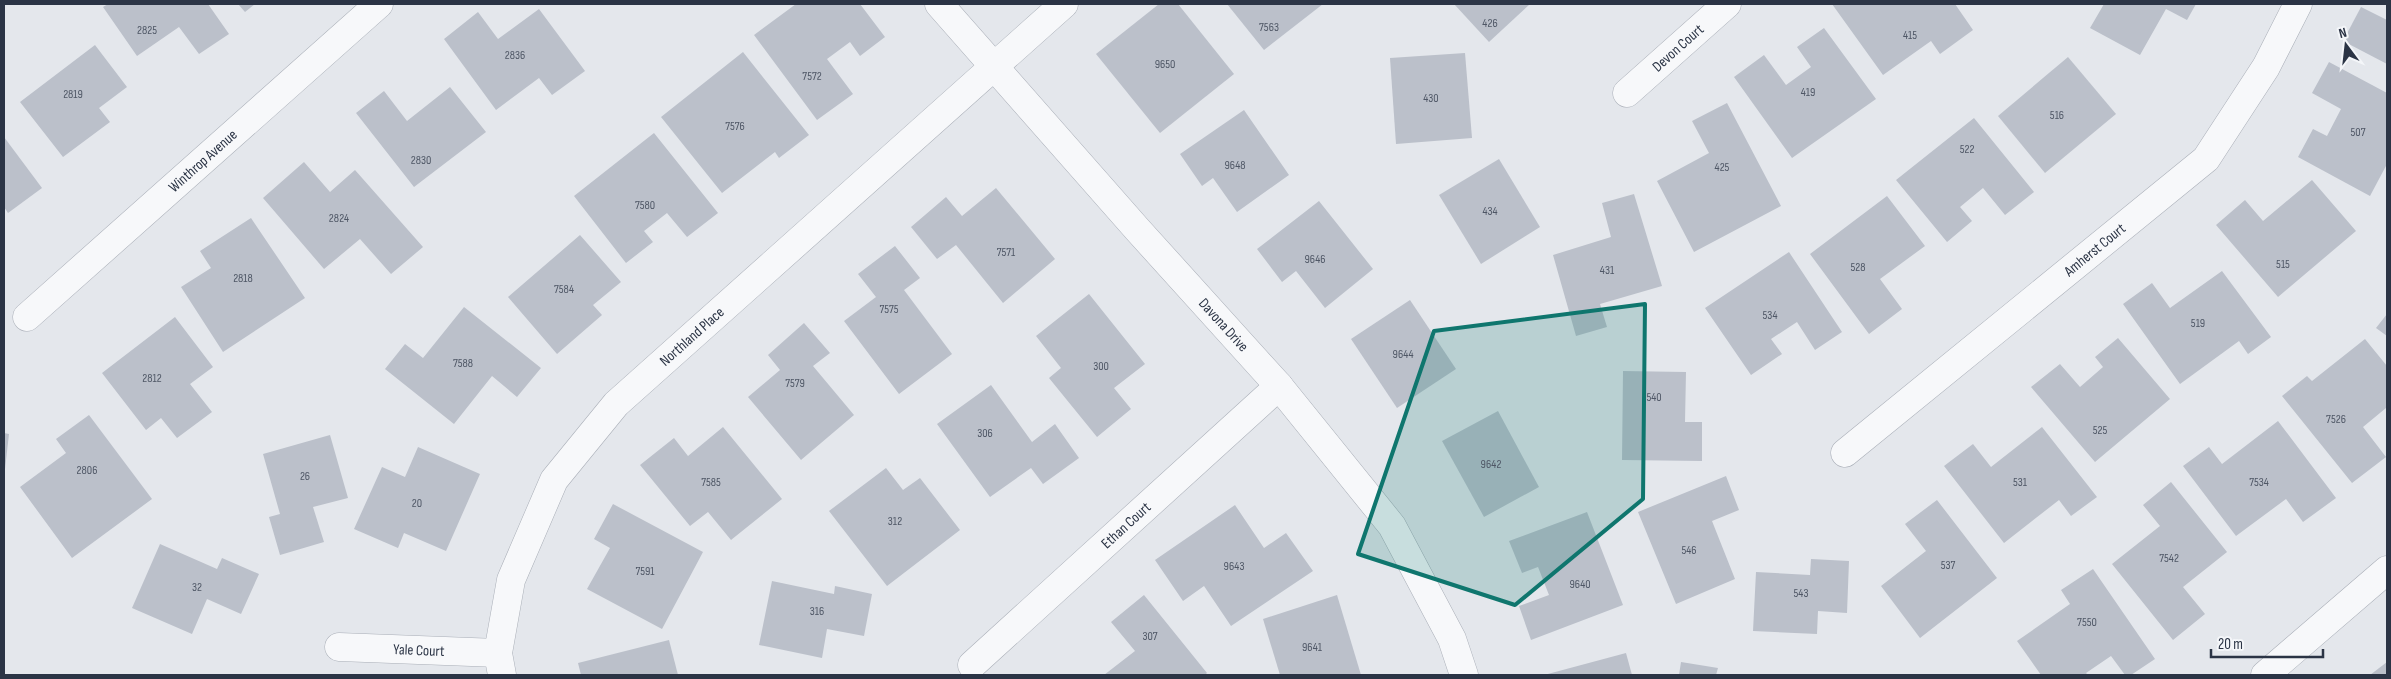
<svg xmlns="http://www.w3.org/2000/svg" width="2391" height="679" viewBox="0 0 2391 679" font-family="'Sofia Sans Condensed',sans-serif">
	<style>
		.building { fill: #bbc0ca }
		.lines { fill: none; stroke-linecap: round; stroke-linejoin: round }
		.minor-casing { stroke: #a9aeb7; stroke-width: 29 }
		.tertiary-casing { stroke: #a9aeb7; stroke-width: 29 }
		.minor { stroke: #f7f8fa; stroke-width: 28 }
		.tertiary { stroke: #f7f8fa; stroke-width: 28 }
		.marked { fill: #0f766e; fill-opacity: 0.2; stroke: #0f766e; stroke-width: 4; stroke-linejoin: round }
		.labels { text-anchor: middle; stroke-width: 4; stroke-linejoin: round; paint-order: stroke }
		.number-label { font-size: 12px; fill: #4f5766 }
		.street-label { font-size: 15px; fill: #2b3445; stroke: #f4f6f9 }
	</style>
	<rect width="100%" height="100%" fill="#e4e7ec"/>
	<g class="building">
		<polygon points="108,4 208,4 229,34 199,54 179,27 137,56 103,7"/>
		<polygon points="238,4 255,4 245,12"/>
		<polygon points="796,4 860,4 885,37 860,56 850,42 827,59 853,94 817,120 754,35"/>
		<polygon points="1159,4 1178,4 1234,74 1160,133 1096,54"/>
		<polygon points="1227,4 1323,4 1264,50"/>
		<polygon points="1454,4 1530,4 1489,42"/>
		<polygon points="1832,4 1955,4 1973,30 1940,54 1931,41 1883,75"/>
		<polygon points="2104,4 2196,4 2187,20 2166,9 2140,55 2090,28"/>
		<polygon points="2361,7 2387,20 2387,64 2343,41"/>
		<polygon points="539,9 585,71 552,95 539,78 496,110 444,39 478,12 498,39"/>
		<polygon points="1824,28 1876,99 1792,158 1734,77 1764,55 1786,85 1811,67 1797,47"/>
		<polygon points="95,45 127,87 99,108 110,122 63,157 20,102"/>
		<polygon points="743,52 809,135 779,158 775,152 722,193 661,117"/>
		<polygon points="1465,53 1472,138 1396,144 1390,58"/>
		<polygon points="2068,57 2116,114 2045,173 1998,116"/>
		<polygon points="2329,62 2387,93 2387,164 2370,196 2298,157 2313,129 2327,136 2341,109 2312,93"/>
		<polygon points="450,87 486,132 414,187 356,113 384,91 407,121"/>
		<polygon points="1727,103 1781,206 1694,252 1657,181 1709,153 1692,121"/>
		<polygon points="1244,110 1289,175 1237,212 1213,178 1202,186 1180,154"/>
		<polygon points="1974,118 2034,192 2005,215 1983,188 1960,207 1972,221 1947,242 1896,180"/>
		<polygon points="654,133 718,213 687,237 667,213 644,231 653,242 626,263 574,196"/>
		<polygon points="4,137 42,188 8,213 4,207"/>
		<polygon points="1499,159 1540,227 1481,264 1439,195"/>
		<polygon points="304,162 330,192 355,170 423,247 391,274 360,239 324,269 263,198"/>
		<polygon points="2312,180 2356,231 2278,297 2216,225 2245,200 2263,221"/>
		<polygon points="996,188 1055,259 1003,303 956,245 937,259 911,227 946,197 962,216"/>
		<polygon points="1634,194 1662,286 1600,304 1607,327 1576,336 1553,255 1611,237 1602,203"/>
		<polygon points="1887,196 1925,246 1880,279 1902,309 1869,334 1810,254"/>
		<polygon points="1319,201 1373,269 1325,308 1296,271 1282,282 1257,249"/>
		<polygon points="251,218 305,298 223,352 181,287 211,268 200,251"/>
		<polygon points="580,235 621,282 593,305 602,315 557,354 508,297"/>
		<polygon points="895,246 920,278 904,290 952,354 899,394 844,321 876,297 858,274"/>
		<polygon points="1789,252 1842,332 1815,350 1797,322 1771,339 1782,354 1751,375 1705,308"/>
		<polygon points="2222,271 2271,337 2248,354 2239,341 2180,384 2123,304 2152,283 2170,308"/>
		<polygon points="1089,294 1145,364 1114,388 1131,409 1097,437 1049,378 1061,368 1036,336"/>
		<polygon points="1410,300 1456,369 1397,408 1351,339"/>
		<polygon points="464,307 541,368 517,397 492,376 454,424 385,369 405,344 423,358"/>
		<polygon points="2387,314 2387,336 2376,328"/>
		<polygon points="175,317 213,367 190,384 212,412 177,438 161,418 146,430 102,373"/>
		<polygon points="804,323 830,353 813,366 854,415 801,460 748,397 780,370 768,355"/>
		<polygon points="2118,338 2170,399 2095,462 2031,387 2060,364 2080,387 2103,367 2095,357"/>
		<polygon points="2365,339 2387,366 2387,410 2386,408 2363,427 2386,457 2352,483 2282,396 2307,376 2312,381"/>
		<polygon points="1623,371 1686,372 1685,422 1702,422 1702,461 1622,460"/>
		<polygon points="991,385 1032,442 1055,424 1079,458 1043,484 1031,468 990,497 937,424"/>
		<polygon points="1498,411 1539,487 1484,517 1442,441"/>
		<polygon points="89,415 152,499 72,558 20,487 66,453 56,439"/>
		<polygon points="2278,421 2336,498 2303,522 2286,499 2236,536 2183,466 2209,447 2222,464"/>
		<polygon points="723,427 782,499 731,540 708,512 690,526 640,465 674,438 688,456"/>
		<polygon points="2042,427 2097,497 2071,516 2059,500 2004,543 1944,466 1973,444 1991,467"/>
		<polygon points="4,433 9,434 5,469 4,469"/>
		<polygon points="330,435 348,498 313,507 324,542 280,555 269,517 280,514 263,454"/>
		<polygon points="418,447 480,474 446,551 404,533 398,548 354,529 382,467 405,477"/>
		<polygon points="886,468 903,490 920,478 960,530 887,586 829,511"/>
		<polygon points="1726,476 1739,510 1712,521 1735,579 1676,604 1638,512"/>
		<polygon points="2171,482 2227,552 2183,587 2205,614 2173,640 2112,564 2160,526 2143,505"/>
		<polygon points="1937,500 1997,578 1920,638 1881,586 1926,551 1905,524"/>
		<polygon points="613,504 703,552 662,629 587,589 610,548 594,539"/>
		<polygon points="1235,505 1264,548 1286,533 1313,571 1231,626 1204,586 1183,601 1155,560"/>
		<polygon points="1587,512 1623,605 1531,640 1519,606 1549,595 1538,567 1522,573 1509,541"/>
		<polygon points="160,544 217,569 222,558 259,574 241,614 207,599 192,634 132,608"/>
		<polygon points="1811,559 1849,561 1847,613 1818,611 1817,634 1753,631 1756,572 1810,575"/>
		<polygon points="2093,569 2155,659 2131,675 2125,675 2111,656 2086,673 2088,675 2041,675 2017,641 2070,604 2061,590"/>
		<polygon points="772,581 834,594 835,586 872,594 864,636 827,629 822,658 759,645"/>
		<polygon points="1144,595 1207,673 1205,675 1104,675 1135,651 1111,622"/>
		<polygon points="1337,595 1361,675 1280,675 1263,619"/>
		<polygon points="669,640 678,675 581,675 578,663"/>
		<polygon points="1626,653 1632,675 1544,675"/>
		<polygon points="1681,662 1718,668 1716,675 1679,675"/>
		<polygon points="2387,662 2387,675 2370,675"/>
	</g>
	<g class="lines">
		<g class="minor-casing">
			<g id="minor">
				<path id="s1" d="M 1627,93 L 1727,4"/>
				<path id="s2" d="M 27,317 L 379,4"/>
				<path id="s3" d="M 1845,453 L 2206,159 L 2266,67 L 2298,4"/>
				<path id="s4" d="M 339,647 L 498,653"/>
				<path id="s5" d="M 972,665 L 1279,386"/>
				<path id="s6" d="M 502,675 L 498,653 L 511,580 L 554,480 L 616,404 L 1064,4"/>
				<polyline points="2265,675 2387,570"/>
			</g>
		</g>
		<g class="tertiary-casing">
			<g id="tertiary">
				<path id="s7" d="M 939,4 L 1137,229 L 1279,386 L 1392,526 L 1452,639 L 1464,675"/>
			</g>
		</g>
		<use href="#minor" class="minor"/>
		<use href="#tertiary" class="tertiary"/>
	</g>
	<path class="marked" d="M 1645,304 L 1643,499 L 1515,605 L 1358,554 L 1434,331 Z"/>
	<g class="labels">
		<g class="number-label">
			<text x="1490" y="27">426</text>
			<text x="1269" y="31">7563</text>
			<text x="147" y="34">2825</text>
			<text x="1910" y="39">415</text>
			<text x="515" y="59">2836</text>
			<text x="1165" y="68">9650</text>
			<text x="812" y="80">7572</text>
			<text x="1808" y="96">419</text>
			<text x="73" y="98">2819</text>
			<text x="1431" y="102">430</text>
			<text x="2057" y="119">516</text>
			<text x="735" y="130">7576</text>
			<text x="2358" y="136">507</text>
			<text x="1967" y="153">522</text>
			<text x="421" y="164">2830</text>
			<text x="1235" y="169">9648</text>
			<text x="1722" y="171">425</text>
			<text x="645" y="209">7580</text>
			<text x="1490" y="215">434</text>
			<text x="339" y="222">2824</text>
			<text x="1006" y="256">7571</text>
			<text x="1315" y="263">9646</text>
			<text x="2283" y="268">515</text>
			<text x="1858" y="271">528</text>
			<text x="1607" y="274">431</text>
			<text x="243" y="282">2818</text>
			<text x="564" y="293">7584</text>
			<text x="889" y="313">7575</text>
			<text x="1770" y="319">534</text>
			<text x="2198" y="327">519</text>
			<text x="1403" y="358">9644</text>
			<text x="463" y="367">7588</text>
			<text x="1101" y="370">300</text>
			<text x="152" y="382">2812</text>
			<text x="795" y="387">7579</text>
			<text x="1654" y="401">540</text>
			<text x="2336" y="423">7526</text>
			<text x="2100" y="434">525</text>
			<text x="985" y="437">306</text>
			<text x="1491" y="468">9642</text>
			<text x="87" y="474">2806</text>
			<text x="305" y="480">26</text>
			<text x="711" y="486">7585</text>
			<text x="2020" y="486">531</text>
			<text x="2259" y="486">7534</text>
			<text x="417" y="507">20</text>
			<text x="895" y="525">312</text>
			<text x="1689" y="554">546</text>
			<text x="2169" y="562">7542</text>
			<text x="1948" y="569">537</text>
			<text x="1234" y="570">9643</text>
			<text x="645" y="575">7591</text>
			<text x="1580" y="588">9640</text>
			<text x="197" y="591">32</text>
			<text x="1801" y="597">543</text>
			<text x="817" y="615">316</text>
			<text x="2087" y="626">7550</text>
			<text x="1150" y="640">307</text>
			<text x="1312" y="651">9641</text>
		</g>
		<g class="street-label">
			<text dy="5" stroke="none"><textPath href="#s1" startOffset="68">Devon Court</textPath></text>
			<text dy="5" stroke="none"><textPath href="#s2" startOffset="235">Winthrop Avenue</textPath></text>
			<text dy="5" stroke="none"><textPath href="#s3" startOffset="322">Amherst Court</textPath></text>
			<text dy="5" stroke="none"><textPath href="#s7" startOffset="429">Davona Drive</textPath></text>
			<text dy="5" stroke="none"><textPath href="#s6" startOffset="405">Northland Place</textPath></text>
			<text dy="5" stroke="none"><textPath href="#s5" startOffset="208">Ethan Court</textPath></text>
			<text dy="5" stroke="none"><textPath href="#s4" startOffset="80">Yale Court</textPath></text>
		</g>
	</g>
	<rect width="2391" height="679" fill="none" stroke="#2b3445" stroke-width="10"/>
	<g transform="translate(2346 45) rotate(345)" stroke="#f4f6f9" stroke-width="4" paint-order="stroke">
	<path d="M0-4L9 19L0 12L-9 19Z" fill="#2b3445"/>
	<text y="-8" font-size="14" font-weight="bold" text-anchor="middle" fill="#2b3445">N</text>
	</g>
	<path d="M2211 649v8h112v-8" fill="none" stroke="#2b3445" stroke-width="2.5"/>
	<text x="2218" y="649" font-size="15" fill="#2b3445" stroke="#f4f6f9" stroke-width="4" paint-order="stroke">20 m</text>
</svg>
